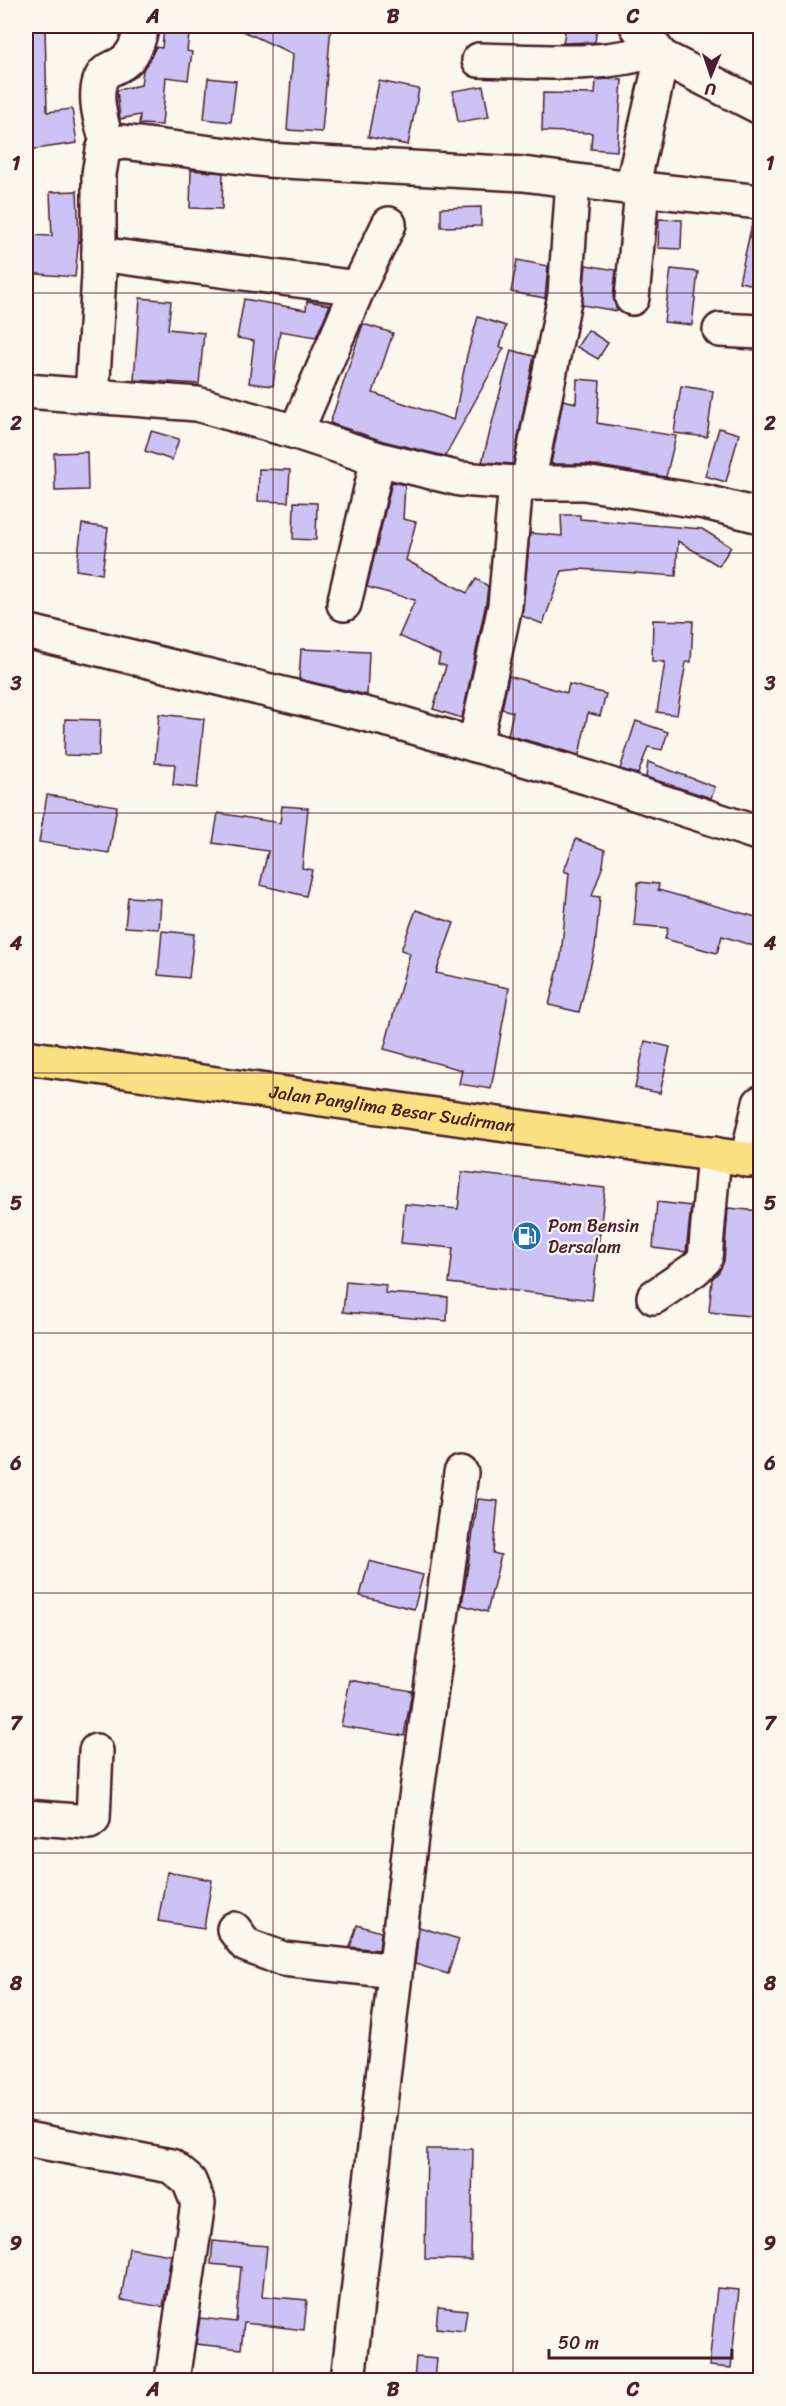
<svg xmlns="http://www.w3.org/2000/svg" width="786" height="2406" viewBox="0 0 786 2406" font-family="Sriracha,sans-serif">
	<style>
		.building { fill: #ccc2f4; stroke: #4a1f2b; stroke-width: 1.5 }
		.lines { fill: none; stroke-linecap: round; stroke-linejoin: round }
		.minor-casing { stroke: #4a1f2b; stroke-width: 38 }
		.major-casing { stroke: #4a1f2b; stroke-width: 38 }
		.minor { stroke: #fbf7ec; stroke-width: 33 }
		.major { stroke: #f9e181; stroke-width: 33 }
		.grid { fill: none; stroke: #4a1f2b; stroke-width: 1.5; stroke-opacity: 0.55 }
		.labels { text-anchor: middle; stroke-width: 4.5; stroke-linejoin: round; paint-order: stroke }
		.street-label { font-size: 18px; fill: #4a1f2b; stroke: #fbf7ec }
		.poi-label { font-size: 18px; fill: #4a1f2b; stroke: #fbf7ec; text-anchor: start }
		.neatline { fill: none; stroke: #4a1f2b; stroke-width: 2 }
		.grid-label { font-size: 20px; text-anchor: middle; font-weight: bold; fill: #4a1f2b }
	</style>
	<rect width="100%" height="100%" fill="#fbf7ec"/>
	<filter id="ink" filterUnits="userSpaceOnUse"><feTurbulence type="fractalNoise" baseFrequency=".0167" numOctaves="2"/><feDisplacementMap in="SourceGraphic" scale="12" xChannelSelector="R" yChannelSelector="G"/><feConvolveMatrix kernelMatrix="1 2 1 2 8 2 1 2 1" color-interpolation-filters="sRGB"/></filter>
	<g filter="url(#ink)">
		<g class="building">
			<polygon points="26,26 45,26 47,112 72,109 77,143 29,150 26,129"/>
			<polygon points="164,26 190,26 187,51 192,52 188,80 166,77 162,125 139,124 140,115 120,119 117,90 141,85 143,70 156,47 162,48"/>
			<polygon points="232,26 331,26 322,132 287,130 293,54"/>
			<polygon points="566,26 597,26 595,42 563,43"/>
			<polygon points="208,78 236,81 231,122 204,119"/>
			<polygon points="608,79 622,80 617,151 591,149 592,133 542,131 543,93 595,94 596,80"/>
			<polygon points="379,81 419,89 408,145 368,137"/>
			<polygon points="483,86 489,117 458,122 453,91"/>
			<polygon points="191,170 223,173 222,209 190,208"/>
			<polygon points="77,191 79,236 75,277 26,273 26,235 52,236 50,192"/>
			<polygon points="481,207 481,226 441,227 441,208"/>
			<polygon points="659,219 682,220 681,249 658,248"/>
			<polygon points="752,224 760,225 760,286 739,282"/>
			<polygon points="517,260 548,266 545,298 511,292"/>
			<polygon points="586,265 616,270 613,297 617,311 582,305"/>
			<polygon points="671,269 698,272 692,325 664,322"/>
			<polygon points="140,298 171,301 168,329 204,333 199,384 134,380"/>
			<polygon points="244,299 306,310 307,301 330,305 316,337 280,331 273,386 249,383 254,341 237,338"/>
			<polygon points="478,317 506,326 500,347 504,348 445,456 383,441 330,423 363,324 393,333 373,393 454,420 467,355"/>
			<polygon points="588,330 608,343 598,359 577,347"/>
			<polygon points="511,350 534,356 513,464 482,462"/>
			<polygon points="577,379 600,381 597,423 676,436 666,477 587,464 551,464 563,400 576,403"/>
			<polygon points="681,386 713,391 707,437 674,433"/>
			<polygon points="719,428 739,434 726,482 705,476"/>
			<polygon points="151,431 179,439 172,460 145,451"/>
			<polygon points="87,452 88,490 55,491 54,453"/>
			<polygon points="259,469 290,470 288,502 258,501"/>
			<polygon points="392,482 405,485 403,519 416,522 406,560 467,593 476,579 488,586 486,603 462,718 433,709 446,666 438,664 440,655 399,636 415,600 367,587"/>
			<polygon points="294,502 317,503 316,540 293,539"/>
			<polygon points="561,515 580,515 580,519 702,529 731,547 719,566 678,541 676,576 580,569 562,571 543,624 522,616 530,533 562,536"/>
			<polygon points="82,524 108,528 102,574 76,570"/>
			<polygon points="653,620 693,621 691,662 686,662 677,715 657,712 665,662 652,661"/>
			<polygon points="301,649 369,652 367,695 299,679"/>
			<polygon points="509,676 567,693 569,684 606,694 600,716 588,713 579,755 508,735 513,712 502,709"/>
			<polygon points="159,714 204,719 197,788 173,785 175,764 155,763"/>
			<polygon points="65,719 100,720 99,756 64,755"/>
			<polygon points="636,721 668,732 662,750 648,747 638,774 620,769"/>
			<polygon points="648,762 715,787 711,798 646,777"/>
			<polygon points="47,795 117,806 109,853 39,842"/>
			<polygon points="282,806 308,808 302,868 312,870 306,896 260,885 268,851 213,843 218,813 280,823"/>
			<polygon points="576,839 605,850 603,865 592,896 600,897 595,948 579,1012 549,1005 561,956 569,873 564,871"/>
			<polygon points="638,882 659,884 658,890 760,918 760,948 722,936 717,953 665,939 668,928 634,925"/>
			<polygon points="128,897 161,899 159,929 125,927"/>
			<polygon points="416,910 454,923 436,973 509,988 491,1089 459,1084 462,1070 384,1049 410,953 401,950"/>
			<polygon points="162,931 194,934 189,978 158,975"/>
			<polygon points="645,1041 670,1047 660,1093 635,1088"/>
			<polygon points="462,1172 605,1188 592,1300 449,1283 453,1248 401,1243 405,1204 458,1209"/>
			<polygon points="657,1202 691,1206 686,1252 653,1248"/>
			<polygon points="728,1208 760,1211 760,1317 709,1312 712,1279 719,1272 724,1261"/>
			<polygon points="346,1281 386,1285 385,1293 448,1297 447,1321 343,1312"/>
			<polygon points="478,1499 498,1501 493,1553 501,1555 487,1612 462,1605"/>
			<polygon points="369,1561 423,1575 414,1609 360,1596"/>
			<polygon points="350,1680 412,1691 404,1736 341,1726"/>
			<polygon points="167,1872 212,1880 204,1928 158,1921"/>
			<polygon points="357,1925 381,1932 379,1950 350,1947"/>
			<polygon points="419,1927 459,1939 448,1974 415,1964"/>
			<polygon points="427,2149 473,2149 471,2260 425,2259"/>
			<polygon points="213,2241 267,2246 262,2296 307,2300 304,2330 244,2323 241,2349 196,2344 200,2318 236,2322 241,2267 211,2264"/>
			<polygon points="129,2248 171,2255 163,2307 121,2300"/>
			<polygon points="717,2288 739,2290 731,2368 709,2366"/>
			<polygon points="438,2307 467,2310 464,2331 436,2328"/>
			<polygon points="416,2357 437,2359 435,2380 414,2380"/>
		</g>
		<g class="lines">
			<g class="minor-casing">
				<g id="minor">
					<polyline points="637,26 662,57 760,107"/>
					<path d="M 479,60 C 537,61 601,68 656,50"/>
					<path d="M 108,145 C 102,126 91,93 103,75 C 106,70 114,68 119,65 C 135,57 138,41 142,26"/>
					<polyline points="632,188 760,202"/>
					<polyline points="99,254 358,288"/>
					<polyline points="632,298 642,190"/>
					<polyline points="720,330 760,332"/>
					<polyline points="26,391 197,404 296,432 378,459 460,479 516,483 584,483 705,502 760,516"/>
					<polyline points="92,396 99,274 99,174 103,150 108,145 123,142 267,160 523,174 632,188 662,57"/>
					<polyline points="296,432 358,288 389,224"/>
					<polyline points="528,483 565,295 573,181"/>
					<polyline points="344,604 378,459"/>
					<polyline points="26,631 393,721 589,778 760,834"/>
					<polyline points="475,745 505,606 516,483"/>
					<polyline points="747,1160 760,1103"/>
					<polyline points="654,1297 695,1269 705,1259 714,1154"/>
					<polyline points="26,1817 89,1822 93,1819 96,1751"/>
					<polyline points="234,1929 246,1945 283,1959 395,1971"/>
					<polyline points="26,2139 171,2166 189,2181 198,2203 172,2380"/>
					<polyline points="348,2380 413,1819 461,1473"/>
				</g>
			</g>
			<g class="major-casing">
				<g id="major">
					<path id="s1" d="M 26,1057 L 760,1161"/>
				</g>
			</g>
			<use href="#minor" class="minor"/>
			<use href="#major" class="major"/>
		</g>
	</g>
	<path class="grid" d="M 273,26 L 273,2380M 513,26 L 513,2380M 26,293 L 760,293M 26,553 L 760,553M 26,813 L 760,813M 26,1073 L 760,1073M 26,1333 L 760,1333M 26,1593 L 760,1593M 26,1853 L 760,1853M 26,2113 L 760,2113"/>
	<defs>
		<g id="fuel-disc" transform="scale(1.5)"><circle r="9.5" fill="#1f6fb2" stroke="#fbf7ec"/><path d="M-5.5-6h7V0h2V4h1.3V-2.5L3-4.5l.8-.8L6-3V5H2.5V1h-1V6h-7ZM-4.2-4.7v3.2H.2V-4.7Z" fill="#fff"/></g>
	</defs>
	<g fill-rule="evenodd">
		<use href="#fuel-disc" x="527" y="1236"/>
	</g>
	<g class="labels">
		<g class="street-label">
			<text dy="6" stroke="none"><textPath href="#s1" startOffset="370">Jalan Panglima Besar Sudirman</textPath></text>
		</g>
		<g class="poi-label">
			<text x="548" y="1232">Pom Bensin<tspan x="548" dy="21">Dersalam</tspan></text>
		</g>
	</g>
	<rect width="786" height="2406" fill="none" stroke="#fbf7ec" stroke-width="66"/>
	<g transform="translate(711 75) rotate(182)" stroke="#fbf7ec" stroke-width="4.5" paint-order="stroke">
	<path d="M0-4.5L10 22L0 15L-10 22Z" fill="#4a1f2b"/>
	<text y="-9" font-size="16" font-weight="bold" text-anchor="middle" fill="#4a1f2b">U</text>
	</g>
	<path d="M549 2349v9h183v-9" fill="none" stroke="#4a1f2b" stroke-width="3"/>
	<text x="558" y="2349" font-size="18" fill="#4a1f2b" stroke="#fbf7ec" stroke-width="4.5" paint-order="stroke">50 m</text>
	<rect x="33" y="33" width="720" height="2340" class="neatline"/>
	<g class="grid-label">
		<text x="153" y="23">A</text>
		<text x="393" y="23">B</text>
		<text x="633" y="23">C</text>
		<text x="16" y="170">1</text>
		<text x="770" y="170">1</text>
		<text x="16" y="430">2</text>
		<text x="770" y="430">2</text>
		<text x="16" y="690">3</text>
		<text x="770" y="690">3</text>
		<text x="16" y="950">4</text>
		<text x="770" y="950">4</text>
		<text x="16" y="1210">5</text>
		<text x="770" y="1210">5</text>
		<text x="16" y="1470">6</text>
		<text x="770" y="1470">6</text>
		<text x="16" y="1730">7</text>
		<text x="770" y="1730">7</text>
		<text x="16" y="1990">8</text>
		<text x="770" y="1990">8</text>
		<text x="16" y="2250">9</text>
		<text x="770" y="2250">9</text>
		<text x="153" y="2396">A</text>
		<text x="393" y="2396">B</text>
		<text x="633" y="2396">C</text>
	</g>
</svg>
